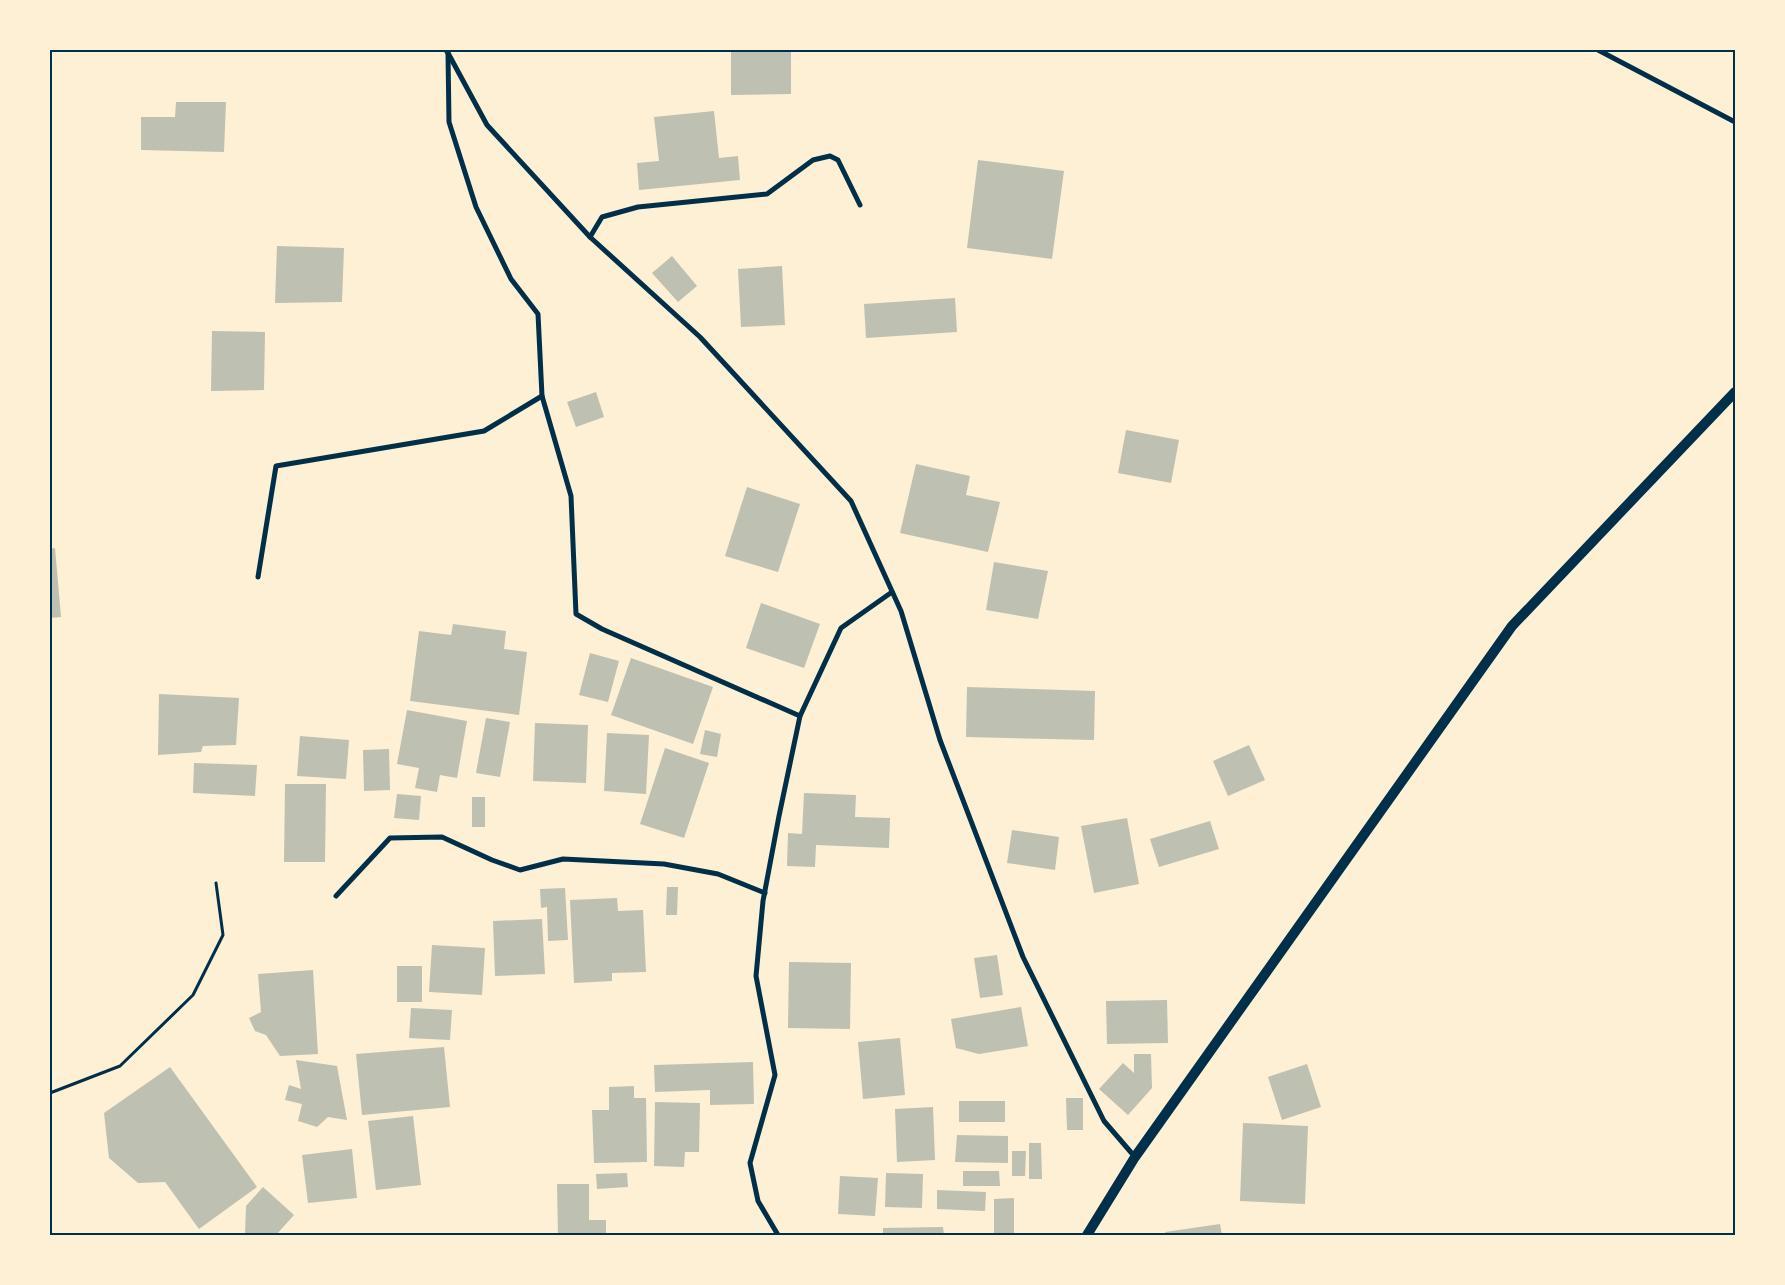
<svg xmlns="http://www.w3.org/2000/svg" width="1785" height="1285" viewBox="0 0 1785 1285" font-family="Quicksand,sans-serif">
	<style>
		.building { fill: #bec0b2 }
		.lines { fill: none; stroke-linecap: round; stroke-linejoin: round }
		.path { stroke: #003049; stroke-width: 3 }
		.minor { stroke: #003049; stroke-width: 5 }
		.secondary { stroke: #003049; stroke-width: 10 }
		.neatline { fill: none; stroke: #003049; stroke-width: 2 }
	</style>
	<rect width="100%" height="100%" fill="#fdf0d5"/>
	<g class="building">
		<polygon points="731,50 791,50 791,94 731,95"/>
		<polygon points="176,102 226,102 224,152 141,150 141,117 175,117"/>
		<polygon points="714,111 719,158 738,156 740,180 639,190 637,163 659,161 654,117"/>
		<polygon points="978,160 1064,171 1052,259 967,248"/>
		<polygon points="277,246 344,248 342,302 275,303"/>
		<polygon points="672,256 697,286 678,302 652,273"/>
		<polygon points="782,266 785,325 741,327 738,269"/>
		<polygon points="955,298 957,332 866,338 864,304"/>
		<polygon points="212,331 265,332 264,390 211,391"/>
		<polygon points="596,392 604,417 576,427 567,402"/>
		<polygon points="1126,430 1179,440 1171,483 1118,473"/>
		<polygon points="916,464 970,476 966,495 1000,502 988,552 900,533"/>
		<polygon points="747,487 800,504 778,572 725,556"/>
		<polygon points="55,548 61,617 50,618 50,549"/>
		<polygon points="994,562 1048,571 1038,619 986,610"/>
		<polygon points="761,603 820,624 804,668 746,648"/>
		<polygon points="453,624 506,631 504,649 527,652 519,715 410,701 419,631 451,635"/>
		<polygon points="590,653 619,661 608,702 579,695"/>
		<polygon points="631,658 713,687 693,744 611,715"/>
		<polygon points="967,687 1095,691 1094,740 966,737"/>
		<polygon points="159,694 239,698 236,745 203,746 201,752 158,755"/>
		<polygon points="407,710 467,721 457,778 440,775 437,792 415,788 419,768 397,764"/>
		<polygon points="486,718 510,722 500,777 476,773"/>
		<polygon points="535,723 588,725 586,783 533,781"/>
		<polygon points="705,730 721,734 717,757 700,754"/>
		<polygon points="607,733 649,735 646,794 604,791"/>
		<polygon points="300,736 349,740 346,779 297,776"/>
		<polygon points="1249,745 1265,780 1228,796 1213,761"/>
		<polygon points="665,748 709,763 684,838 640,824"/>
		<polygon points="389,749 390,790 364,791 363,750"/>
		<polygon points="194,763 257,765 255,796 193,793"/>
		<polygon points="285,784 326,784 325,862 284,862"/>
		<polygon points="804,793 856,795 855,817 890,818 889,848 816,845 815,867 787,866 788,833 802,834"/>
		<polygon points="397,794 421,796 419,820 394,818"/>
		<rect x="472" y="797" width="13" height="30"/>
		<polygon points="1127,818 1139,884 1094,893 1081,826"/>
		<polygon points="1210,821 1219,849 1159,867 1150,839"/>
		<polygon points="1012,830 1059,837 1055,870 1007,863"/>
		<polygon points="667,887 678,887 677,915 666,915"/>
		<polygon points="565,888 568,940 548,941 547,907 541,908 540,889"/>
		<polygon points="617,898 618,911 643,910 646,972 612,973 612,981 574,983 570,900"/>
		<polygon points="542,919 545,974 495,976 493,921"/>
		<polygon points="432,945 485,948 482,995 429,992"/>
		<polygon points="997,955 1003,995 980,998 974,958"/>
		<polygon points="789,962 851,963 850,1029 788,1028"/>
		<rect x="397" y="966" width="25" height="36"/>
		<polygon points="313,970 318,1054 280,1056 266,1035 255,1031 249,1018 261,1012 258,974"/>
		<polygon points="1167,1000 1168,1043 1107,1044 1106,1001"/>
		<polygon points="1021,1007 1028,1046 979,1054 956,1048 951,1019"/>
		<polygon points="411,1008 452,1010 450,1040 409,1038"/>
		<polygon points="900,1038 905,1095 863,1099 858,1042"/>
		<polygon points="444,1047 450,1107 362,1115 356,1054"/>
		<polygon points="1134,1054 1151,1054 1152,1088 1128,1115 1099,1089 1123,1063 1134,1073"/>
		<polygon points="296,1060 337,1066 347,1120 328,1117 317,1127 298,1121 302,1104 285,1100 289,1085 301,1089"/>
		<polygon points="753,1062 754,1104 710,1105 710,1090 655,1092 654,1065"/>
		<polygon points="1307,1064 1321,1107 1282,1120 1268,1077"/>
		<polygon points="170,1067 257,1187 199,1229 165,1182 138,1183 109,1158 104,1113"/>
		<polygon points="634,1086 634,1098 646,1098 647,1162 594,1163 592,1110 609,1110 609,1087"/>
		<polygon points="1066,1098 1083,1098 1083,1130 1067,1130"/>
		<rect x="959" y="1101" width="46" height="21"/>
		<polygon points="655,1102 700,1103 699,1152 685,1152 684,1167 654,1166"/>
		<polygon points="933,1107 935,1160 897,1162 895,1109"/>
		<polygon points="413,1116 421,1185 376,1190 368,1121"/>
		<polygon points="1243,1123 1308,1126 1305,1204 1240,1201"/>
		<polygon points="957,1135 1008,1136 1008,1163 955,1162"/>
		<polygon points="1029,1143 1041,1143 1042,1179 1029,1179"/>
		<polygon points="352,1149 357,1198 308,1203 302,1155"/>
		<polygon points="1012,1151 1026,1151 1025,1176 1012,1176"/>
		<polygon points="963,1171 999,1171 1000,1186 963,1186"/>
		<polygon points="627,1173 628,1187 597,1189 596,1174"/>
		<polygon points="886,1173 923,1174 922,1208 885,1207"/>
		<polygon points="840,1176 878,1178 875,1216 838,1214"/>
		<polygon points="557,1184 589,1184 589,1220 606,1220 606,1235 558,1235"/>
		<polygon points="263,1187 294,1215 276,1235 245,1235 246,1206"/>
		<polygon points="937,1190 986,1192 985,1211 937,1209"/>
		<polygon points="1014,1198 1014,1235 994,1235 994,1199"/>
		<polygon points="1220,1224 1222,1235 1166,1235 1165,1232"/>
		<polygon points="943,1227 944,1235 883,1235 883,1228"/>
	</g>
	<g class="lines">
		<polyline class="path" points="50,1093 120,1066 193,995 223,935 216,883"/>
		<g class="minor">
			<polyline points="446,50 448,53 449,122 476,207 511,279 538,314 542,396 571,496 576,614 602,629 800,716"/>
			<polyline points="1598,50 1735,122"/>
			<polyline points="448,53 487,125 590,237 700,337 851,501 901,611 940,740 1023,957 1104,1121 1135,1157"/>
			<polyline points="590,237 602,217 638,207 767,194 813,160 830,156 838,160 860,205"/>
			<polyline points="258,577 276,466 484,431 542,396"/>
			<polyline points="336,896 390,838 442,837 492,860 520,870 563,859 664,864 718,874 765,893"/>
			<polyline points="778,1235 758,1201 750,1163 775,1075 756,976 763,901 779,816 800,716 841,628 892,592"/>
		</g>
		<polyline class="secondary" points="1087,1235 1135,1157 1512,626 1735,392"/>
	</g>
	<rect width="1785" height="1285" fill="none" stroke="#fdf0d5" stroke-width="102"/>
	<rect x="51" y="51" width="1683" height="1183" class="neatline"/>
</svg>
